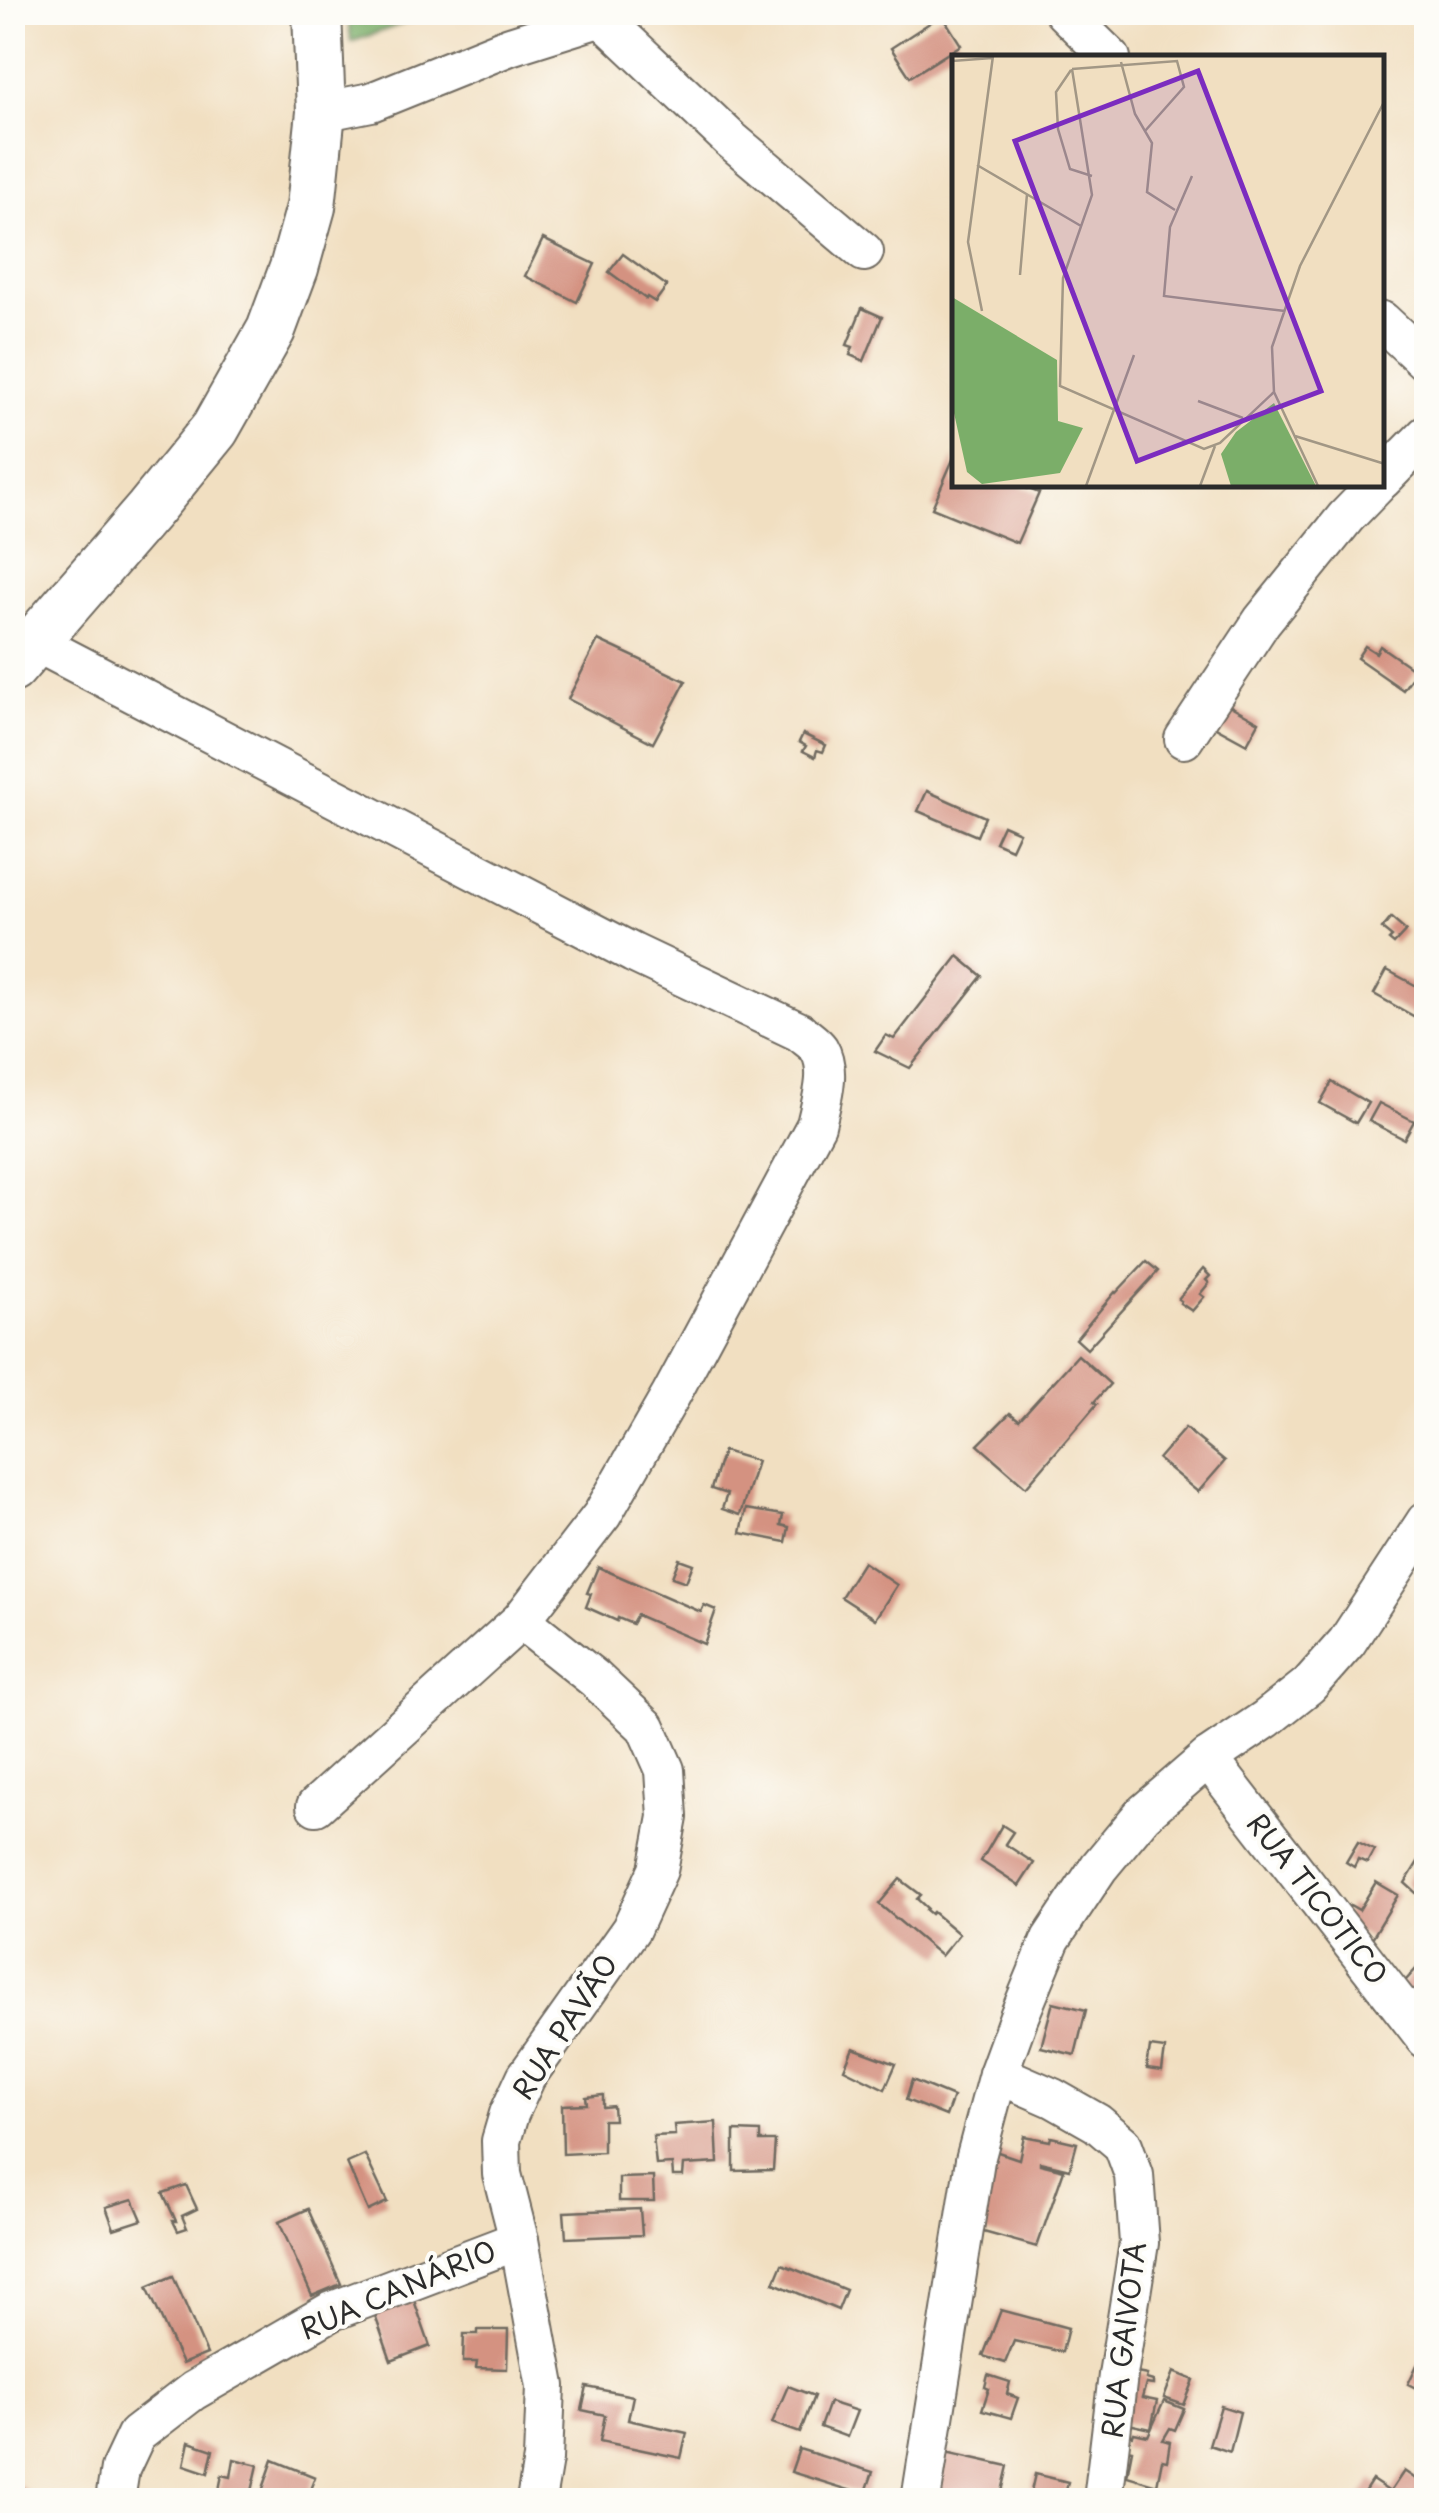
<svg xmlns="http://www.w3.org/2000/svg" width="1439" height="2513" viewBox="0 0 1439 2513" font-family="'Playpen Sans',sans-serif">
	<style>
		.forest { fill: #7bae69; stroke: #536c4a; stroke-width: 2.5 }
		.building { fill: #d49281 }
		.lines { fill: none; stroke-linecap: round; stroke-linejoin: round }
		.minor-casing { stroke: #706a60; stroke-width: 42 }
		.tertiary-casing { stroke: #706a60; stroke-width: 52 }
		.minor { stroke: #fff; stroke-width: 38 }
		.tertiary { stroke: #fff; stroke-width: 48 }
		.labels { text-anchor: middle; stroke-width: 8; stroke-linejoin: round; paint-order: stroke }
		.street-label { font-size: 28px; fill: #2b2b2b; stroke: #fdfcf7 }
		.inset-road { fill: none; stroke: #a29785; stroke-width: 2.5 }
		.view { fill: #7b2cbf; fill-opacity: 0.15; stroke: #7b2cbf; stroke-width: 5 }
		.inset-edge { fill: none; stroke: #2b2b2b; stroke-width: 5 }
	</style>
	<rect width="100%" height="100%" fill="#fdfcf7"/>
	<filter id="ink" filterUnits="userSpaceOnUse"><feTurbulence type="fractalNoise" baseFrequency=".01" numOctaves="2"/><feDisplacementMap in="SourceGraphic" scale="20" xChannelSelector="R" yChannelSelector="G"/><feConvolveMatrix kernelMatrix="1 2 1 2 8 2 1 2 1" color-interpolation-filters="sRGB"/></filter>
	<filter id="wash" filterUnits="userSpaceOnUse"><feTurbulence type="fractalNoise" baseFrequency=".0048" numOctaves="4" result="noise"/><feDisplacementMap in="SourceGraphic" scale="40" xChannelSelector="R" yChannelSelector="G"/><feGaussianBlur stdDeviation="2.25" result="paint"/><feColorMatrix in="noise" values="0 0 0 0 0 0 0 0 0 0 0 0 0 0 0 0 0 1.4 0 .05"/><feComposite in="paint" operator="in"/></filter>
	<g filter="url(#wash)">
		<rect width="100%" height="100%" fill="#f1dfc1"/>
		<polygon class="forest" points="348,12 432,12 432,13 351,42"/>
		<g id="blocks">
			<g class="building">
				<polygon points="942,15 961,45 910,77 891,48"/>
				<polygon points="543,239 595,264 577,302 525,276"/>
				<polygon points="623,254 667,286 655,302 647,297 646,299 609,272"/>
				<polygon points="862,308 882,317 864,361 850,355 853,347 847,345"/>
				<polygon points="954,457 954,485 1019,485 1039,493 1017,543 932,508"/>
				<polygon points="598,640 686,681 653,743 568,699"/>
				<polygon points="1365,646 1376,653 1380,646 1416,671 1403,690 1357,658"/>
				<polygon points="1227,704 1259,722 1247,744 1214,726"/>
				<polygon points="803,734 826,745 823,752 817,750 815,757 803,751 806,746 799,742"/>
				<polygon points="927,791 985,817 977,836 918,811"/>
				<polygon points="1003,825 1019,832 1011,849 995,842"/>
				<polygon points="1391,918 1406,931 1394,944 1389,940 1392,937 1382,929"/>
				<polygon points="958,956 982,976 910,1068 875,1051 886,1035 894,1039"/>
				<polygon points="1387,970 1426,991 1426,1023 1374,994"/>
				<polygon points="1332,1082 1368,1103 1356,1123 1320,1103"/>
				<polygon points="1379,1103 1414,1121 1404,1139 1369,1121"/>
				<polygon points="1146,1261 1158,1271 1087,1349 1076,1339 1115,1292 1116,1293"/>
				<polygon points="1203,1269 1210,1276 1206,1280 1209,1283 1200,1294 1204,1297 1192,1311 1180,1303 1181,1301 1178,1299"/>
				<polygon points="1078,1355 1110,1384 1094,1402 1097,1404 1026,1487 978,1445 1010,1413 1019,1420"/>
				<polygon points="1185,1428 1225,1461 1198,1492 1158,1459"/>
				<polygon points="723,1451 757,1461 740,1515 722,1509 727,1494 711,1489"/>
				<polygon points="746,1509 783,1515 781,1525 789,1527 786,1542 741,1533"/>
				<polygon points="679,1559 693,1564 686,1582 672,1577"/>
				<polygon points="863,1562 897,1585 875,1619 841,1597"/>
				<polygon points="598,1567 701,1612 704,1605 716,1610 704,1644 637,1615 632,1624 618,1618 617,1621 586,1607 591,1594 587,1593"/>
				<polygon points="1002,1825 1013,1832 1005,1844 1034,1863 1019,1886 981,1861"/>
				<polygon points="1358,1842 1374,1850 1367,1863 1358,1859 1354,1867 1346,1862"/>
				<polygon points="1421,1857 1426,1862 1426,1902 1405,1883"/>
				<polygon points="900,1879 921,1895 917,1899 927,1908 926,1910 931,1914 933,1912 959,1934 941,1956 879,1904"/>
				<polygon points="1376,1882 1398,1895 1371,1940 1341,1921 1350,1905 1359,1910"/>
				<polygon points="1426,1958 1426,2016 1398,1989"/>
				<polygon points="1053,2002 1086,2010 1075,2055 1041,2047"/>
				<polygon points="1150,2047 1165,2049 1162,2071 1147,2069"/>
				<polygon points="853,2048 896,2064 885,2089 844,2069"/>
				<polygon points="912,2080 953,2097 946,2116 906,2100"/>
				<polygon points="603,2095 603,2107 613,2106 614,2120 603,2120 603,2152 563,2154 562,2105 587,2104 586,2097"/>
				<polygon points="716,2122 718,2163 684,2165 683,2176 673,2176 672,2164 656,2165 653,2136 675,2135 674,2125"/>
				<polygon points="734,2131 760,2132 760,2141 775,2141 773,2170 734,2171"/>
				<polygon points="1024,2136 1050,2141 1051,2137 1077,2143 1070,2169 1040,2162 1040,2164 1064,2170 1037,2247 973,2229 989,2149 1019,2159"/>
				<polygon points="365,2155 387,2202 368,2211 347,2163"/>
				<polygon points="653,2177 654,2201 619,2201 619,2178"/>
				<polygon points="186,2185 197,2209 182,2216 187,2228 178,2231 173,2221 176,2221 163,2193"/>
				<polygon points="133,2199 142,2220 114,2229 106,2207"/>
				<polygon points="308,2209 341,2284 312,2296 279,2222"/>
				<polygon points="640,2209 642,2235 566,2238 564,2212"/>
				<polygon points="782,2264 846,2290 838,2310 774,2283"/>
				<polygon points="173,2276 207,2354 182,2364 147,2287"/>
				<polygon points="410,2289 430,2346 391,2361 371,2304"/>
				<polygon points="1001,2310 1068,2328 1062,2352 1014,2341 1005,2363 983,2356"/>
				<polygon points="478,2330 508,2330 507,2369 476,2368 477,2362 463,2362 464,2334 478,2334"/>
				<polygon points="1417,2365 1426,2370 1426,2388 1424,2392 1408,2384"/>
				<polygon points="1174,2372 1194,2380 1184,2405 1164,2398"/>
				<polygon points="1137,2373 1147,2375 1146,2379 1153,2381 1153,2385 1146,2384 1142,2398 1157,2401 1151,2429 1115,2421"/>
				<polygon points="988,2375 1010,2382 1007,2394 1018,2398 1011,2418 982,2410 989,2389 985,2387"/>
				<polygon points="788,2386 814,2396 800,2433 772,2423"/>
				<polygon points="587,2387 633,2396 628,2420 687,2433 681,2458 600,2441 605,2415 582,2410"/>
				<polygon points="1164,2401 1184,2409 1175,2430 1170,2428 1163,2440 1170,2442 1167,2461 1162,2460 1157,2485 1127,2476 1132,2450 1122,2448 1125,2435 1133,2436 1134,2433 1148,2436"/>
				<polygon points="829,2402 857,2411 847,2437 820,2427"/>
				<polygon points="1221,2406 1240,2412 1230,2452 1209,2445"/>
				<polygon points="189,2442 213,2450 208,2473 184,2465"/>
				<polygon points="799,2449 873,2472 865,2495 791,2472"/>
				<polygon points="946,2452 1008,2466 1000,2500 935,2499"/>
				<polygon points="234,2459 258,2465 250,2500 217,2500 222,2475 231,2477"/>
				<polygon points="273,2460 315,2477 306,2500 259,2500"/>
				<polygon points="1404,2471 1426,2486 1426,2500 1359,2500 1372,2480 1390,2492"/>
				<polygon points="1035,2474 1068,2482 1064,2500 1029,2500"/>
				<polygon points="12,2480 38,2500 12,2500"/>
			</g>
		</g>
	</g>
	<g filter="url(#ink)">
		<use href="#blocks" fill-opacity="0" stroke="#706a60" stroke-width="2.5"/>
		<g class="lines">
			<g class="minor-casing">
				<g id="minor">
					<polyline points="1064,12 1111,58"/>
					<polyline points="603,19 730,139 864,252"/>
					<polyline points="321,112 371,102 510,46 618,12"/>
					<polyline points="1382,321 1426,362"/>
					<polyline points="1382,480 1426,435"/>
					<path d="M 35,642 L 633,953 L 800,1032 C 805,1037 815,1043 819,1049 C 832,1071 821,1102 816,1125 L 671,1395 L 602,1515 L 521,1620 L 316,1806"/>
					<polyline points="1184,739 1262,621 1346,517 1377,485"/>
					<polyline points="521,1620 595,1679 646,1727 665,1770 668,1817 658,1870 631,1929 526,2077 509,2114 501,2141 502,2174 519,2240 546,2386 543,2459 536,2500"/>
					<polyline points="1208,1758 1426,2039"/>
					<polyline points="998,2074 1053,2098 1097,2123 1123,2145 1134,2175 1139,2243 1118,2375 1103,2500"/>
					<polyline points="115,2500 120,2469 136,2435 193,2391 330,2312 519,2240"/>
					<polyline points="921,2500 975,2160 998,2074 1018,2019 1051,1939 1099,1867 1143,1814 1208,1758 1266,1719 1309,1685 1347,1642 1426,1521"/>
				</g>
			</g>
			<g class="tertiary-casing">
				<polyline id="tertiary" points="12,668 149,510 215,429 271,330 294,268 311,207 321,112 317,12"/>
			</g>
			<use href="#minor" class="minor"/>
			<use href="#tertiary" class="tertiary"/>
		</g>
	</g>
	<g class="labels">
		<g class="street-label">
			<text transform="translate(1317 1899) rotate(52)" y="10">RUA TICOTICO</text>
			<text transform="translate(565 2027) rotate(-57)" y="10">RUA PAVÃO</text>
			<text transform="translate(398 2290) rotate(-23)" y="10">RUA CANÁRIO</text>
			<text transform="translate(1124 2340) rotate(-83)" y="10">RUA GAIVOTA</text>
		</g>
	</g>
	<g transform="translate(952 55)">
		<rect width="432" height="432" fill="#f1dfc1"/>
		<path d="M 0,242 L 105,305 L 106,366 L 131,373 L 108,418 L 30,429 L 15,417 L 0,349 ZM 322,348 L 364,431 L 279,431 L 269,399 L 284,377 Z" fill="#7bae69"/>
		<path class="inset-road" d="M 0,6 L 40,3M 169,7 L 183,59 L 200,88 L 195,137 L 223,155M 120,14 L 140,140 L 111,223 L 108,331 L 252,394 L 268,388 L 322,337M 120,14 L 225,6 L 232,32 L 193,76M 119,15 L 104,37 L 106,74 L 118,114 L 140,121M 25,110 L 129,171M 240,121 L 218,172 L 212,241 L 333,256M 68,220 L 75,139M 30,256 L 16,187 L 41,1M 246,346 L 291,363M 343,381 L 433,409M 134,431 L 182,300M 248,431 L 263,391M 366,431 L 322,337 L 320,292 L 348,211 L 433,45"/>
		<path class="view" d="M 246,16 L 369,336 L 185,406 L 63,86 Z"/>
		<rect width="432" height="432" class="inset-edge"/>
	</g>
	<rect width="1439" height="2513" fill="none" stroke="#fdfcf7" stroke-width="50"/>
</svg>
